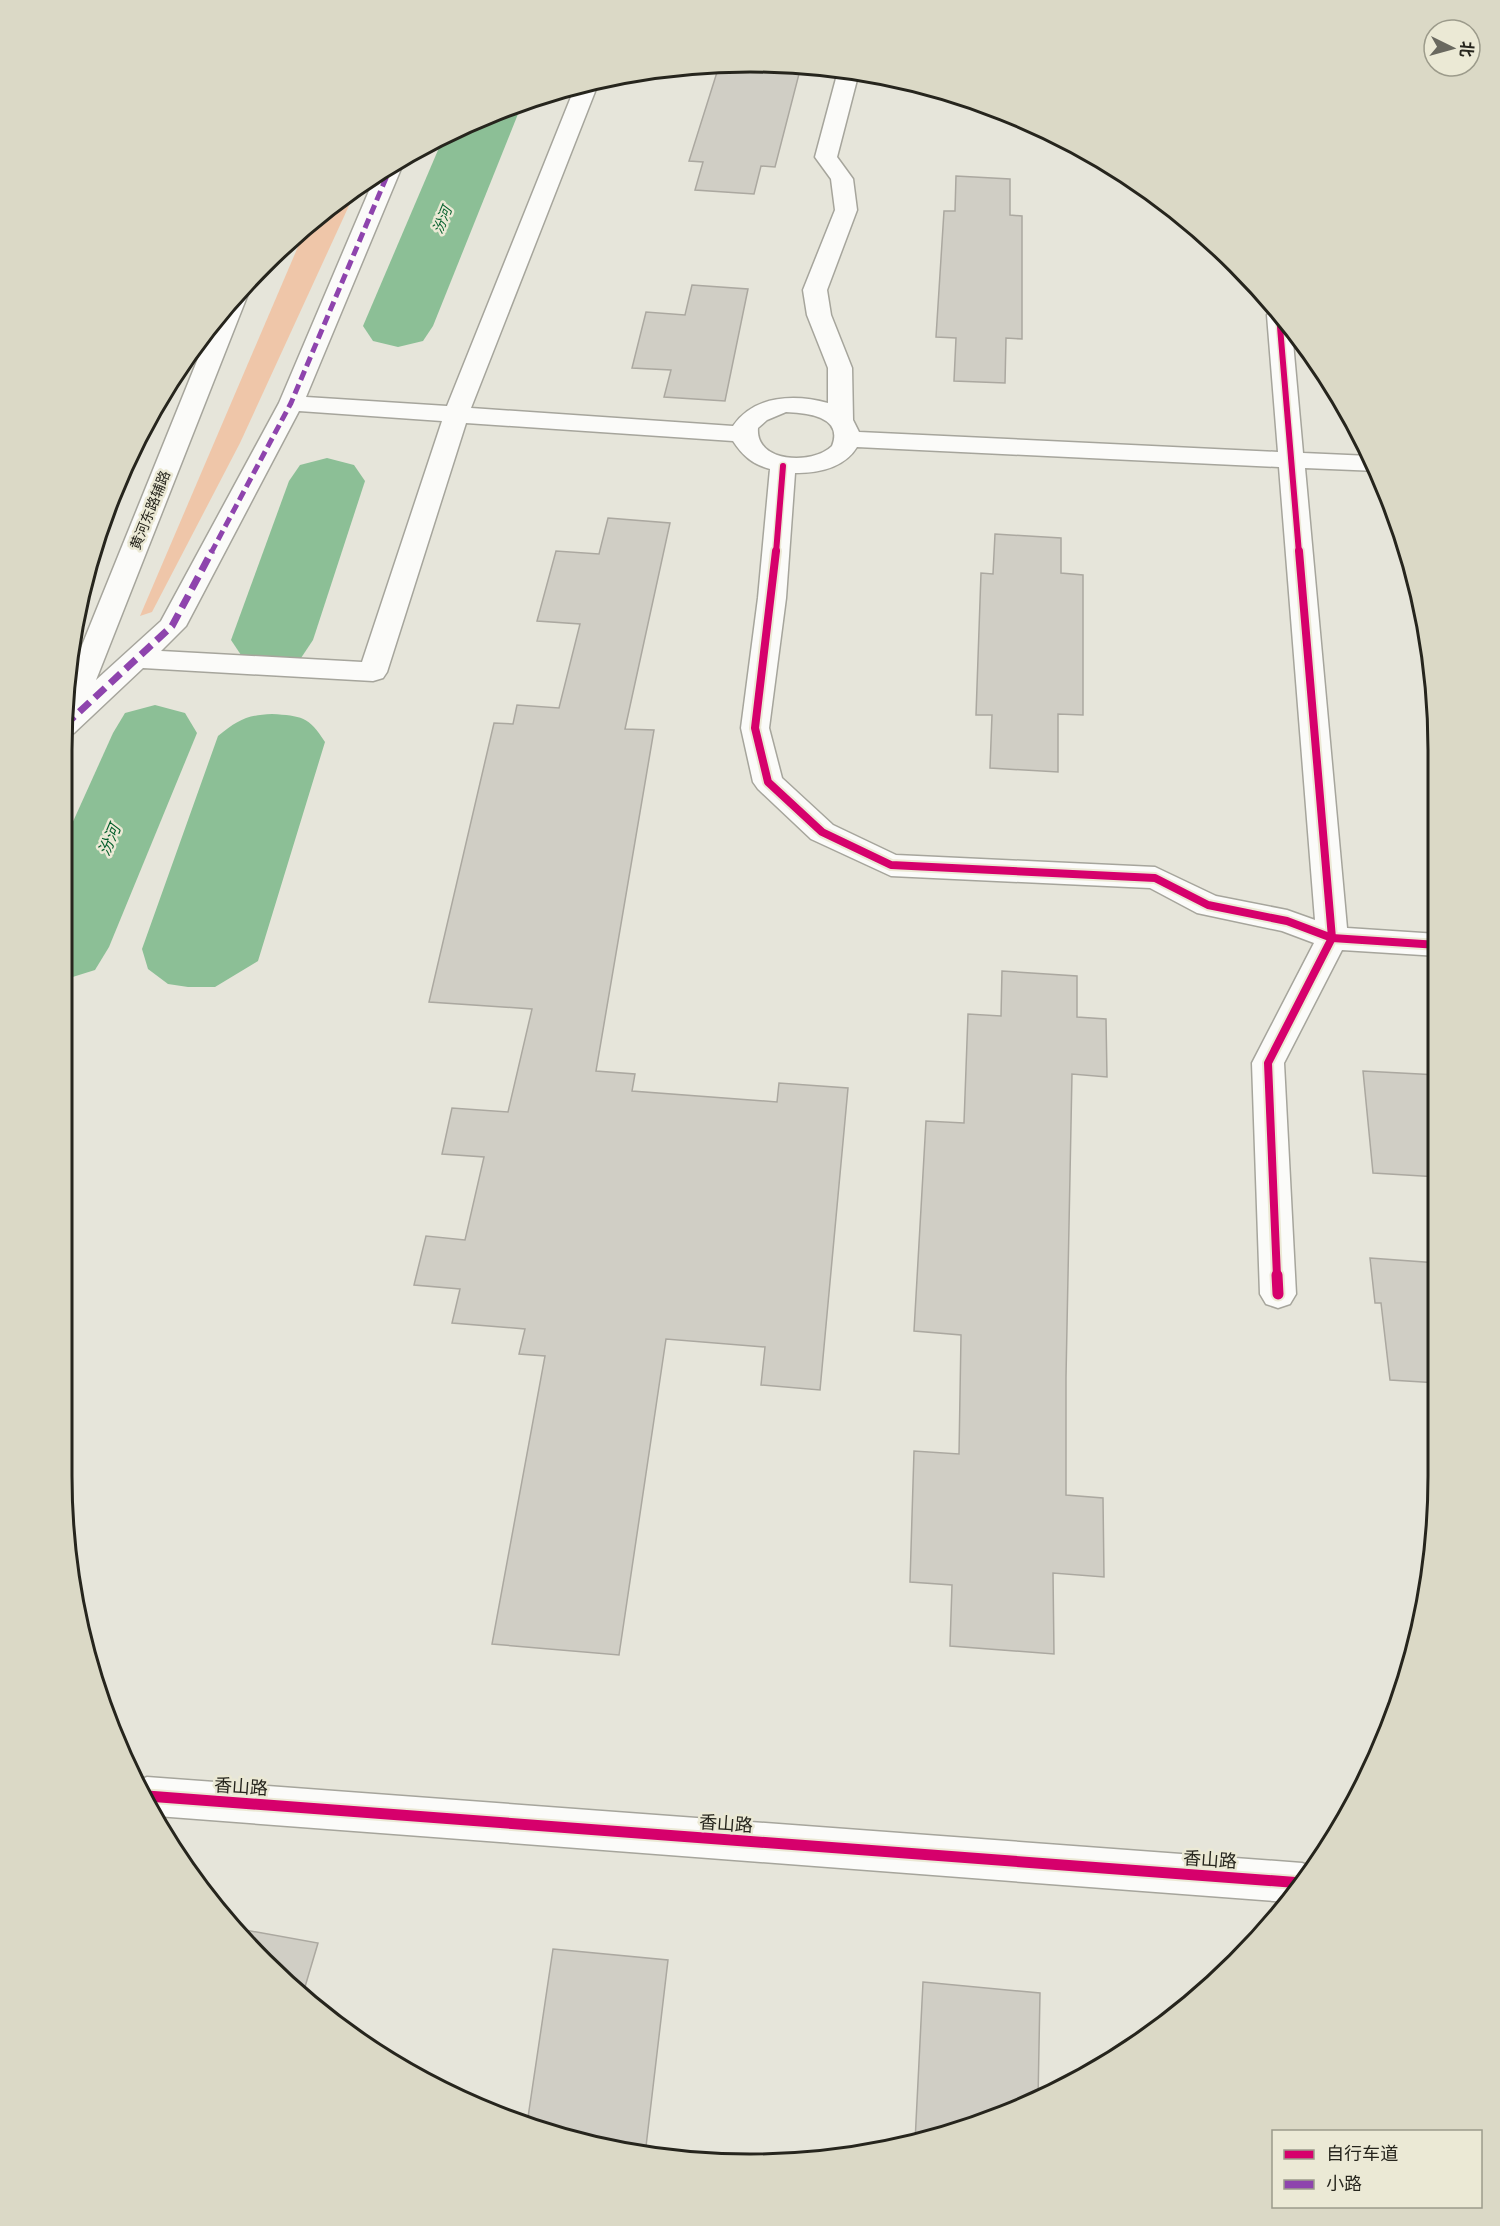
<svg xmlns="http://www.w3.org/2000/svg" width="1500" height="2226" viewBox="0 0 1500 2226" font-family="Barlow,'Noto Sans SC',sans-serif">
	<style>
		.green { fill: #efc6a9 }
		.water { fill: #8cbf96 }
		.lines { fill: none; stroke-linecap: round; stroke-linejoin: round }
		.river { fill: #8cbf96; fill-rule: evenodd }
		.building { fill: #d0cec5; stroke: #aba8a0; stroke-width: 1.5 }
		.minor-casing { stroke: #a6a59c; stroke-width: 3 }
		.tertiary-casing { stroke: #a6a59c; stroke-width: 3 }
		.minor { fill: #fbfbf9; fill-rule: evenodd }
		.tertiary { fill: #fbfbf9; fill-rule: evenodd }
		.quiet-far1 { stroke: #8e44ad; stroke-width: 5; stroke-dasharray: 10 5; stroke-linecap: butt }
		.quiet { stroke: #8e44ad; stroke-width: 7; stroke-dasharray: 14 7; stroke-linecap: butt }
		.cycleway-far2-casing { stroke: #ebe9d5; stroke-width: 9 }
		.cycleway-far1-casing { stroke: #ebe9d5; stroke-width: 12 }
		.cycleway-casing { stroke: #ebe9d5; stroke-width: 15 }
		.cycleway-far2 { stroke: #d6006c; stroke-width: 6 }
		.cycleway-far1 { stroke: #d6006c; stroke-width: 8 }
		.cycleway { stroke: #d6006c; stroke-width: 11 }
		.labels { text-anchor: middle; stroke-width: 5; stroke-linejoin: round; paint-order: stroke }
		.far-water-label { font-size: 14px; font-style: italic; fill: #035e2b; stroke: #ebe9d5 }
		.far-street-label { font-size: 14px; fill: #26251d; stroke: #ebe9d5 }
		.water-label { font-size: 16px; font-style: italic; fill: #035e2b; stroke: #ebe9d5 }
		.near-street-label { font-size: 18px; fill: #26251d; stroke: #ebe9d5 }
		.rim { fill: none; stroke: #26251d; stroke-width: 3 }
	</style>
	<rect width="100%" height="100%" fill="#e6e5da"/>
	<polygon class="green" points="358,186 240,443 152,612 140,616 306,228"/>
	<path class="water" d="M 272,714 C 301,716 309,716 325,742 L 258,961 L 215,987 L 188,987 L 168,984 L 148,969 L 142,949 L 218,736 C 238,720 246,715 272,714 Z"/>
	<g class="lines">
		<g class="river">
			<polygon points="512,106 518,114 433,326 423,341 398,347 373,341 363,326 444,136 486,114"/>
			<polygon points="327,458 354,465 365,481 313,640 301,658 272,666 243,658 231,640 289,481 300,465"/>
			<polygon points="155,705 185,713 197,733 109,947 95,970 63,980 62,846 113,733 125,713"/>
		</g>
	</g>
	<g class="building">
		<polygon points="750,62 791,66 789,73 799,74 775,167 761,166 754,194 695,190 703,162 689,161 718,69 729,70 731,63"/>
		<polygon points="956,176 1010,179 1010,215 1022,216 1022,339 1006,338 1005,383 954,381 956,338 936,337 944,211 955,211"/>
		<polygon points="692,285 748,289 725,401 664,397 671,370 632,368 646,312 685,315"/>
		<polygon points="608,518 670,523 625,729 654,730 596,1071 635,1074 632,1091 777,1102 779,1083 848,1088 820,1390 761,1385 765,1347 666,1339 619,1655 492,1644 545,1356 519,1354 525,1329 452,1323 460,1289 414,1285 426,1236 465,1240 484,1157 442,1154 452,1108 508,1112 532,1009 429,1002 494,723 513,724 517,705 559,708 580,624 537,621 556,551 599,554"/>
		<polygon points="995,534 1061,538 1061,573 1083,575 1083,715 1058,714 1058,772 990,768 992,715 976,715 981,573 993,574"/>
		<polygon points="1002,971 1077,976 1077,1017 1106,1019 1107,1077 1072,1074 1066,1377 1066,1495 1103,1498 1104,1577 1053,1573 1054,1654 950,1646 952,1585 910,1582 914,1451 959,1454 961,1335 914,1331 926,1121 964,1123 968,1014 1001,1016"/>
		<polygon points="1363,1071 1438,1075 1438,1177 1373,1173"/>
		<polygon points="1370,1258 1438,1263 1438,1383 1390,1380 1381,1303 1375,1303"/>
		<polygon points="234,1928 318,1943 302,1997 263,1963"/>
		<polygon points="553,1949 668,1960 645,2155 615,2151 527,2124"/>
		<polygon points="923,1982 1040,1993 1038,2100 1013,2112 915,2142"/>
	</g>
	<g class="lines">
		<g class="minor-casing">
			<path id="minor" d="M 838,71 L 859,72 L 837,157 L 853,179 L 857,210 L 827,290 L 831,315 L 852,368 L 853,420 L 859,432 L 1278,452 L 1267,315 L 1274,309 L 1292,331 L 1303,453 L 1370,456 L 1378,471 L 1305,468 L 1347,928 L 1438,934 L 1438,956 L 1342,950 L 1284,1063 L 1296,1294 L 1290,1304 L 1278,1308 L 1266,1304 L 1260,1294 L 1252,1063 L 1314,943 L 1282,931 L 1197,913 L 1150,888 L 891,876 L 811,839 L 758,789 L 753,782 L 741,728 L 758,598 L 770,469 C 752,464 743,456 733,441 L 466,423 L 387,672 L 383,678 L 373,681 L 143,668 L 74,733 L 63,735 L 68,680 L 214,319 L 241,288 L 244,289 L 248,294 L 96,680 L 161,621 L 279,403 L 377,172 L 400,160 L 403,164 L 306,397 L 447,406 L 575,87 L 595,81 L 598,84 L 471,408 L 733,426 C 754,395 795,394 828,403 L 828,368 L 807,315 L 803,290 L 835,210 L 831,179 L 815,157 ZM 299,411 L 442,421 L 362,662 L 161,651 L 186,626 ZM 786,412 C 806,413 844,416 832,446 C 813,465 755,463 758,428 L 767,420 ZM 857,447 L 1279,467 L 1315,920 L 1287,910 L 1216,896 L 1155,867 L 896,855 L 833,825 L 782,778 L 769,728 L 786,598 L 795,473 C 819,473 844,468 857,447 Z"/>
		</g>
		<g class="tertiary-casing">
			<polygon id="tertiary" points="147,1777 1302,1863 1315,1868 1287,1902 157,1816 139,1780"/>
		</g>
		<use href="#minor" class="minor"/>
		<use href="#tertiary" class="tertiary"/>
		<polyline class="quiet-far1" points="211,553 291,403 392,164"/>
		<polyline class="quiet" points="64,726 172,626 212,551"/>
		<g class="cycleway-far2-casing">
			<g id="cycleway-far2">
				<polyline points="1279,315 1299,553"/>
				<polyline points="776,553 783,466"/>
			</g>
		</g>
		<g class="cycleway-far1-casing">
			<g id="cycleway-far1">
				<polyline points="776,551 755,728 768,782 822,832 891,865 1155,878 1208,905 1287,921 1332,938 1438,945"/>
				<polyline points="1277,1277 1268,1063 1332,938 1299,551"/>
			</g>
		</g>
		<g class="cycleway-casing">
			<g id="cycleway">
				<polyline points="1277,1275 1278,1294"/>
				<polyline points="147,1796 1302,1883"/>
			</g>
		</g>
		<use href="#cycleway-far2" class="cycleway-far2"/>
		<use href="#cycleway-far1" class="cycleway-far1"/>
		<use href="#cycleway" class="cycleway"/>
	</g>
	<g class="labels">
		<g class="far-water-label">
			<text transform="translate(442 220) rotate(-67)" y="5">汾河</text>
		</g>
		<g class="far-street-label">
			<text transform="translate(150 510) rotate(-68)" y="5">黄河东路辅路</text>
		</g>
		<g class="water-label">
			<text transform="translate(109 840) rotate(-67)" y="6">汾河</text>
		</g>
		<g class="near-street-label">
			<text transform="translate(241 1787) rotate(4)" y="6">香山路</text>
			<text transform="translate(726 1824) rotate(4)" y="6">香山路</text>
			<text transform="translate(1210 1860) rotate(4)" y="6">香山路</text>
		</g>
	</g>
	<path d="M0 0H1500V2226H0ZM750 72H750A678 678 0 0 1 1428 750V1476A678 678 0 0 1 750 2154H750A678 678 0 0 1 72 1476V750A678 678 0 0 1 750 72Z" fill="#dbd9c6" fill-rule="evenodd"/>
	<path class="rim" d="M750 72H750A678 678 0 0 1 1428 750V1476A678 678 0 0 1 750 2154H750A678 678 0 0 1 72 1476V750A678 678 0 0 1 750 72Z"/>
	<rect x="1272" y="2130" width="210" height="78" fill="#ebe9d5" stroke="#9c9b8b" stroke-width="1.5"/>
	<rect x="1284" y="2150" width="30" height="9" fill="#d6006c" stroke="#9c9b8b" stroke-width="1.5"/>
	<text x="1326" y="2160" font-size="18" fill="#26251d">自行车道</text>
	<rect x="1284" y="2180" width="30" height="9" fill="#8e44ad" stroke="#9c9b8b" stroke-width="1.5"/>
	<text x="1326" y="2190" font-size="18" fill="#26251d">小路</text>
	<g transform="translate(1452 48) rotate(95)"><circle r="28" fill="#ebe9d5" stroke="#9c9b8b" stroke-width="1.5"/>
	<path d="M0-4.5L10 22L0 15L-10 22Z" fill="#69685f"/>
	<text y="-9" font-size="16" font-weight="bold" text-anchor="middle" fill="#26251d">北</text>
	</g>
</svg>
